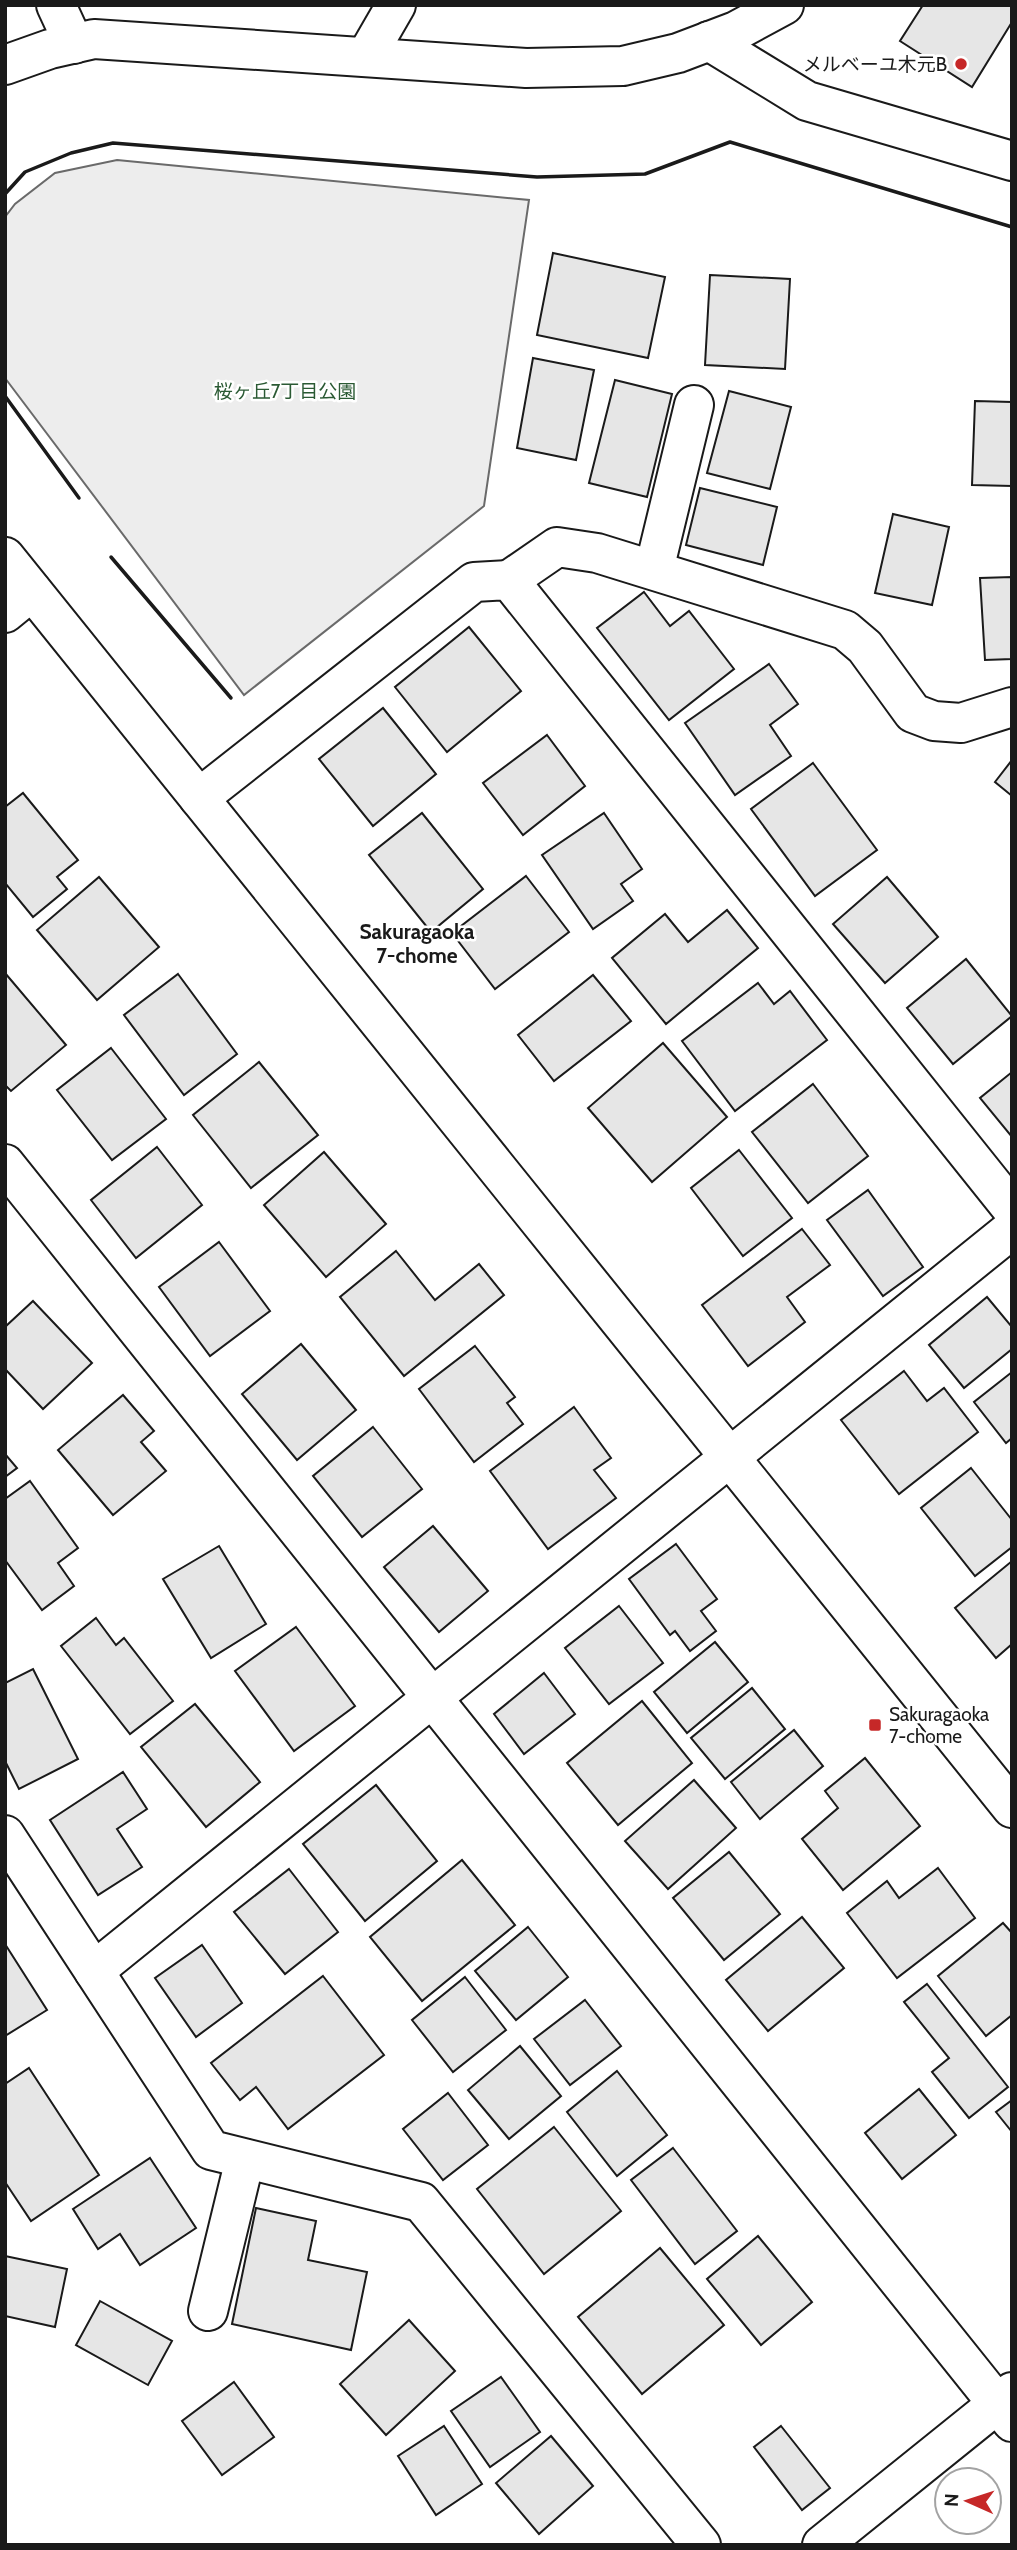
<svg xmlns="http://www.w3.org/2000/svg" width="1017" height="2550" viewBox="0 0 1017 2550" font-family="Cabin,'Noto Sans JP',sans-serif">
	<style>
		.built { fill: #ededed; stroke: #6a6a6a; stroke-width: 2 }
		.building { fill: #e6e6e6; stroke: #1a1a1a; stroke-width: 2 }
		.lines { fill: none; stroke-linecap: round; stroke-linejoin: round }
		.minor-casing { stroke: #1a1a1a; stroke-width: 42 }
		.minor { stroke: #fff; stroke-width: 38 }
		.wall { stroke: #1a1a1a; stroke-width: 3.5 }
		.poi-dot { fill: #c62828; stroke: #fff; stroke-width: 2.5 }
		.labels { text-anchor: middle; stroke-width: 5; stroke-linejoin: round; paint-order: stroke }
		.poi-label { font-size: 19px; fill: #1a1a1a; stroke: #fff; text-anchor: end }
		.park-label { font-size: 19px; fill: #2b5a34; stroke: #fff }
		.neighbourhood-label { font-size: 21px; font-weight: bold; fill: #1a1a1a; stroke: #fff }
	</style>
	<rect width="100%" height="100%" fill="#fff"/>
	<polygon class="built" points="117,160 529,200 484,506 244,695 5,378 5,217 15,204 55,173"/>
	<g class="building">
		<polygon points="923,5 1012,5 1012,22 972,87 900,41"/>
		<polygon points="553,253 665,277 648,358 537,335"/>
		<polygon points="710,275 790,279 785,369 705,365"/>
		<polygon points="533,358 594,370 576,460 517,448"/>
		<polygon points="615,380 672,394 647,497 589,483"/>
		<polygon points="729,391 791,407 770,489 707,473"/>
		<polygon points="975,401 1012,402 1012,486 972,485"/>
		<polygon points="700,488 777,507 763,565 686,545"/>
		<polygon points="893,514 949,527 932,605 875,593"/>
		<polygon points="1012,577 1012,659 985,660 980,578"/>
		<polygon points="644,592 670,626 689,611 734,669 669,720 597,628"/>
		<polygon points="469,627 521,691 447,752 395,687"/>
		<polygon points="769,664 798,704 770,725 791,756 735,795 685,723"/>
		<polygon points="383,708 436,774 373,826 319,759"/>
		<polygon points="547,735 585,786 523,835 483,783"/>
		<polygon points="1012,760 1012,796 995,782"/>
		<polygon points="813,763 877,850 815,896 751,809"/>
		<polygon points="23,793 78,860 57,877 67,889 33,917 5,883 5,807"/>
		<polygon points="422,813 483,889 431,932 369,855"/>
		<polygon points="604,813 642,869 621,884 633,901 593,929 542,855"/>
		<polygon points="526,876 569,932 495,989 452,933"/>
		<polygon points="99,877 159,947 97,1000 37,930"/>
		<polygon points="887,877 938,937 885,983 833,924"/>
		<polygon points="727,910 758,948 666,1024 612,958 665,914 688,942"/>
		<polygon points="966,959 1012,1016 953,1064 907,1008"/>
		<polygon points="5,973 66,1045 11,1091 5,1085"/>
		<polygon points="178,974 237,1054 184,1095 124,1015"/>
		<polygon points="593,975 631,1021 554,1081 518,1035"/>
		<polygon points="758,983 774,1004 790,991 827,1040 735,1111 682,1041"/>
		<polygon points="663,1043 727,1117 652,1182 588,1108"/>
		<polygon points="111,1048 166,1119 112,1160 57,1090"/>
		<polygon points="259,1062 318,1135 251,1188 193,1115"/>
		<polygon points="1012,1072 1012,1137 980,1098"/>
		<polygon points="813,1084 868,1156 808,1203 752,1132"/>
		<polygon points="157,1147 202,1205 136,1258 91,1200"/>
		<polygon points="739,1150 792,1218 743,1256 691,1188"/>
		<polygon points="324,1152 386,1224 326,1277 264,1205"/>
		<polygon points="868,1190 923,1267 883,1296 827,1220"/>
		<polygon points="802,1229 830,1265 787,1297 805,1322 748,1366 702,1305"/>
		<polygon points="219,1242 270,1311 210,1356 159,1287"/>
		<polygon points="396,1251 435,1300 479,1264 504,1295 404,1376 340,1297"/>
		<polygon points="987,1297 1012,1327 1012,1349 964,1388 929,1345"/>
		<polygon points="33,1301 92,1363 43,1409 5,1369 5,1327"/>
		<polygon points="301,1344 356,1410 297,1460 242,1394"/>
		<polygon points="475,1346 515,1397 507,1403 523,1424 474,1462 419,1389"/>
		<polygon points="904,1371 927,1401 944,1388 978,1432 899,1494 841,1420"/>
		<polygon points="1012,1372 1012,1438 1006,1443 974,1402"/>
		<polygon points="123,1395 154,1431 141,1442 166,1471 113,1515 58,1450"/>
		<polygon points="574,1407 611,1458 594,1470 616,1498 548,1549 490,1471"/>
		<polygon points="373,1427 422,1489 362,1537 313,1476"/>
		<polygon points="5,1454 17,1468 5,1477"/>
		<polygon points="971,1468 1012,1520 1012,1547 975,1576 921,1508"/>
		<polygon points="30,1481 78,1548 58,1563 74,1586 42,1610 5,1560 5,1499"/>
		<polygon points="433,1526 488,1591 439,1632 384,1567"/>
		<polygon points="676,1544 717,1599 701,1611 716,1631 690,1651 675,1631 670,1635 629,1579"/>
		<polygon points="219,1546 266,1624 211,1658 163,1579"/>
		<polygon points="1012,1561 1012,1644 996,1658 955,1608"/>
		<polygon points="619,1606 663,1663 609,1704 565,1648"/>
		<polygon points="96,1618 116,1645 124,1638 173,1701 130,1734 61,1646"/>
		<polygon points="296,1627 355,1706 294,1751 235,1671"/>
		<polygon points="715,1642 748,1682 687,1733 654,1692"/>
		<polygon points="33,1669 78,1759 19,1789 5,1761 5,1683"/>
		<polygon points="544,1673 575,1714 524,1754 494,1714"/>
		<polygon points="752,1688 785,1729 725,1779 691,1738"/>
		<polygon points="642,1701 692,1763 618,1825 567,1763"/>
		<polygon points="195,1704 260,1782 206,1827 141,1747"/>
		<polygon points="794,1730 823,1766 760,1819 731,1782"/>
		<polygon points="865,1758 920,1826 843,1890 802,1839 838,1808 825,1791"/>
		<polygon points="123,1772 147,1809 117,1829 142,1867 98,1895 50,1820"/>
		<polygon points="694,1780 736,1828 668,1889 625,1841"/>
		<polygon points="376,1785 437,1861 365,1921 303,1844"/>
		<polygon points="729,1852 780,1914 724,1960 673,1898"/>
		<polygon points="462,1860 515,1925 422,2001 370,1937"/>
		<polygon points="938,1868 975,1918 897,1978 847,1913 887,1881 899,1898"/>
		<polygon points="289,1869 338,1932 285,1974 234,1912"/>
		<polygon points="802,1917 844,1968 768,2031 726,1980"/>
		<polygon points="1003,1923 1012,1933 1012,2015 986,2036 938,1976"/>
		<polygon points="528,1927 568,1977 516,2020 475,1971"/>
		<polygon points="5,1944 47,2010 5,2036"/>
		<polygon points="202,1945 242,2003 196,2037 155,1978"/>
		<polygon points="323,1976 384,2055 288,2129 256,2087 240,2100 211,2063"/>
		<polygon points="465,1977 506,2030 453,2072 412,2020"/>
		<polygon points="927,1984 1008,2087 969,2118 932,2072 949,2058 904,2002"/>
		<polygon points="585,2000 621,2046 570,2085 534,2039"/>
		<polygon points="520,2046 561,2096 509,2139 468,2090"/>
		<polygon points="29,2068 99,2175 31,2221 5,2182 5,2084"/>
		<polygon points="617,2071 667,2135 617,2176 567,2112"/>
		<polygon points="919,2089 956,2135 902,2179 865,2133"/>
		<polygon points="448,2093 488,2145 443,2180 403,2129"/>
		<polygon points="1012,2100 1012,2132 996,2112"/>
		<polygon points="554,2127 621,2211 544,2274 477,2189"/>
		<polygon points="673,2148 737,2231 695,2264 631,2180"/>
		<polygon points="150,2158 196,2228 140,2265 120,2234 98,2249 73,2209"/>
		<polygon points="256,2208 316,2221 308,2260 367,2272 351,2350 232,2324"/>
		<polygon points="758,2236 812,2302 761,2345 707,2279"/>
		<polygon points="660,2248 724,2325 642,2394 578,2317"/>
		<polygon points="5,2256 67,2269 55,2327 5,2316"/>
		<polygon points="100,2301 172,2341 148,2385 76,2345"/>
		<polygon points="409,2320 455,2371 386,2435 340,2384"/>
		<polygon points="501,2377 540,2432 490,2467 451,2411"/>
		<polygon points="234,2382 274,2437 222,2475 182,2421"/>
		<polygon points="444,2426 482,2484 436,2515 398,2456"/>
		<polygon points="781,2426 830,2488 802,2510 754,2447"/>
		<polygon points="551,2436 593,2486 539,2534 496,2483"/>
	</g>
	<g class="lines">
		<g class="minor-casing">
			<g id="minor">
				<polyline points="56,5 74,44"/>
				<polyline points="709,41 807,101 1012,161"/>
				<polyline points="366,57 396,5"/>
				<polyline points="5,65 50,49 94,39 526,68 623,66 678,53 736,31 784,5"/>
				<polyline points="5,557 1012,1808"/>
				<polyline points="654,570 694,405"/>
				<polyline points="509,580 557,547 597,553 845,630 865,647 913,713 934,721 961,723 1012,707"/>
				<polyline points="5,613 32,591"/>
				<polyline points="199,798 474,582 509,580 1012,1209"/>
				<polyline points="5,1164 1012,2422"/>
				<polyline points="5,1835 211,2150 421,2202 701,2545"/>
				<polyline points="94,1971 1012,1229"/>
				<polyline points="208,2311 245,2159"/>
				<polyline points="822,2545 1012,2392"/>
			</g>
		</g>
		<use href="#minor" class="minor"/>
		<g class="wall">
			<polyline points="5,194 25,172 71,153 113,143 537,177 645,174 730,142 1012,227"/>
			<polyline points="5,396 79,498"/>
			<polyline points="111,557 231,698"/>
		</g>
	</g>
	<g class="poi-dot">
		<circle cx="961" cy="64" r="7"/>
		<rect x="868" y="1718" width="14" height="14" rx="3.5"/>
	</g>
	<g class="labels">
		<g class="poi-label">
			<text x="947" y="71">メルベーユ木元B</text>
			<text x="889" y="1721" text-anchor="start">Sakuragaoka<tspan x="889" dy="22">7-chome</tspan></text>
		</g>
		<g class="park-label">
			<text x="285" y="398">桜ヶ丘7丁目公園</text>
		</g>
		<g class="neighbourhood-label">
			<text x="417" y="939">Sakuragaoka<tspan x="417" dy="24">7-chome</tspan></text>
		</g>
	</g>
	<rect width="1017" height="2550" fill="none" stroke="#1a1a1a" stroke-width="14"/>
	<g transform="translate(968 2501) rotate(273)"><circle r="33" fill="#ffffff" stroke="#a3a3a3" stroke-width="2"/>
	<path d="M0-5L12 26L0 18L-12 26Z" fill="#c62828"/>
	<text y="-10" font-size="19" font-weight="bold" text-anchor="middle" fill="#1a1a1a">N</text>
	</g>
</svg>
